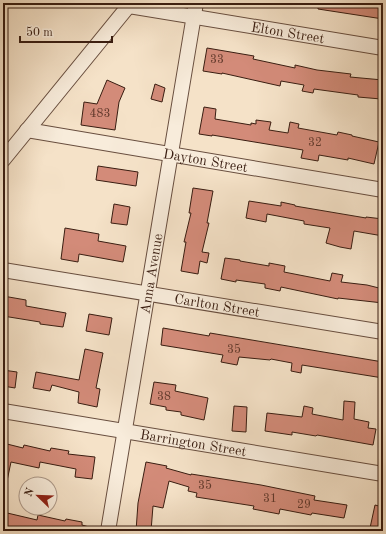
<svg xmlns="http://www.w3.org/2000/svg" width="386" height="534" viewBox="0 0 386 534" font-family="'Old Standard TT',serif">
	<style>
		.building { fill: #d38b79; stroke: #391d11 }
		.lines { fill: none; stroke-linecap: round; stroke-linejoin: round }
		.minor-casing { stroke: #684e3f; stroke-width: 16 }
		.minor { stroke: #f8ecdb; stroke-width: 14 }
		.labels { text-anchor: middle; stroke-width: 3; stroke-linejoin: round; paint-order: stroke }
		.number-label { font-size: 12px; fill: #60382b }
		.street-label { font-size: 14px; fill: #391d11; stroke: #f8ecdb }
	</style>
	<rect width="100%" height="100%" fill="#f5e2c8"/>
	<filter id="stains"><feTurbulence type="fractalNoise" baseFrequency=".005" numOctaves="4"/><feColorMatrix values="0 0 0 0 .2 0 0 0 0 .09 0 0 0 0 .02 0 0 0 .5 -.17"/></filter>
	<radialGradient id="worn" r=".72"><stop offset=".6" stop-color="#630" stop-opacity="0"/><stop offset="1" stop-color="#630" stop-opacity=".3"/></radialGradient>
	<g class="building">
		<polygon points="318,3 383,3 383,19 318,9"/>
		<polygon points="207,48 254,56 253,59 295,68 295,65 317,70 351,74 350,77 383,80 381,99 358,97 358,95 314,89 313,93 302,91 304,85 281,81 280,86 222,73 222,74 203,71"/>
		<polygon points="107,80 125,88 119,102 115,130 81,125 84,102 97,104"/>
		<polygon points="155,84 165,88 162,102 151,99"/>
		<polygon points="204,107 216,109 215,119 251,125 251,123 256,124 256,120 271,122 269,130 288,133 290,122 299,124 298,128 337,135 338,132 352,135 352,136 379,142 374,164 348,158 348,160 319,155 318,161 301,158 303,150 212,135 212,136 199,134"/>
		<polygon points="98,166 138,172 136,186 96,180"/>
		<polygon points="193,188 213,191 207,223 209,223 202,252 209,253 207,263 200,261 198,274 181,271 186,242 184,242 191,213 189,213"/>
		<polygon points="249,201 281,206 281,202 295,205 295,206 366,218 366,217 383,219 383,236 354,231 351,249 340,247 326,243 330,228 304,224 304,221 267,214 266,222 246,218"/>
		<polygon points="114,204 130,207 127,225 111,223"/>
		<polygon points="65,228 99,234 98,241 126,246 123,262 79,254 78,262 61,259"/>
		<polygon points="225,258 240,260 240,261 269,266 269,263 285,266 284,272 330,281 332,273 343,275 341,282 367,285 383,289 383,303 338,298 338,299 281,287 280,291 265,288 265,284 236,280 236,282 221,279"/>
		<polygon points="3,296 26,300 26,306 66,313 63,327 40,324 40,322 3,316"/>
		<polygon points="89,314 112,318 109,335 86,331"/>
		<polygon points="163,328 209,336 210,333 383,362 383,378 302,365 301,373 291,371 292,363 271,359 270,360 239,357 237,365 221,362 223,355 161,345"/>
		<polygon points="85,349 103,353 96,388 100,389 97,407 78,403 79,392 52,385 50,391 33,388 36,372 79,380"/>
		<polygon points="3,370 17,372 15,388 3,386"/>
		<polygon points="154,382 176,385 175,391 208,398 204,420 181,415 181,412 166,410 166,407 150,404"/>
		<polygon points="344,401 355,402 354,419 369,422 368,428 376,429 373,445 317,435 316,436 292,432 292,435 265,431 267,413 302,417 304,406 313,408 312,414 343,420"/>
		<polygon points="234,406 247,407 246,432 232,431"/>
		<polygon points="3,443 23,448 24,445 50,451 51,448 69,451 68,454 95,457 92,479 75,477 76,469 40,462 39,468 11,462 7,481 3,480"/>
		<polygon points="146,462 167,466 166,468 191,475 191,474 261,485 315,496 314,500 347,505 344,518 312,513 311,515 280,509 279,514 253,509 254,506 196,497 197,493 188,491 189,487 169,481 163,508 153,506 151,531 136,531 138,503"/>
		<polygon points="375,505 383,507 383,530 370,528"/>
		<polygon points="3,512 37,520 38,515 65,521 66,519 82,522 82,525 89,527 89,531 17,531 3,528"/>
	</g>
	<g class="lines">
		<g class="minor-casing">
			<g id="minor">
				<path id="s1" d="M 129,6 L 383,48"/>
				<path id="s2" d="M 27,130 L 383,190"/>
				<polyline points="3,160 131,3"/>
				<path id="s3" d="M 3,270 L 383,332"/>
				<path id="s4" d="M 3,411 L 383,474"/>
				<path id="s5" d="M 108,531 L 196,3"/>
			</g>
		</g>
		<use href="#minor" class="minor"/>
	</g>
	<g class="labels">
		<g class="number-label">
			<text x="217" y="63">33</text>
			<text x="100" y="117">483</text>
			<text x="315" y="146">32</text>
			<text x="234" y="353">35</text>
			<text x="164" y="400">38</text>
			<text x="205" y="489">35</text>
			<text x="270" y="502">31</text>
			<text x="304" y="508">29</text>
		</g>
		<g class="street-label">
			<text dy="5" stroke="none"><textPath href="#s1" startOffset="161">Elton Street</textPath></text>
			<text dy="5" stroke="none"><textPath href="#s2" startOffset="181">Dayton Street</textPath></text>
			<text dy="5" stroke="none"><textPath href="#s5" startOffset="261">Anna Avenue</textPath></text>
			<text dy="5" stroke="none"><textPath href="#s3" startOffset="217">Carlton Street</textPath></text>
			<text dy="5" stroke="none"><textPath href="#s4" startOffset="193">Barrington Street</textPath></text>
		</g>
	</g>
	<rect width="386" height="534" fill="none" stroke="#f5e2c8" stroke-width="16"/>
	<rect x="4" y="4" width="378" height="526" fill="none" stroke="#391d11" stroke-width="2"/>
	<rect x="8" y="8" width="370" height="518" fill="none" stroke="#391d11"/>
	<g transform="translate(38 496) rotate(293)"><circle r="19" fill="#f8ecdb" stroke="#ac998a"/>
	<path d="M0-3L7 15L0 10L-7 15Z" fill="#8f2418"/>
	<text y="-6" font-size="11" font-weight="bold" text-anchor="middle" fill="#391d11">N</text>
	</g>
	<path d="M20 36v6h92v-6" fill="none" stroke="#391d11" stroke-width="2"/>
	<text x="26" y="36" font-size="12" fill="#391d11" stroke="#f8ecdb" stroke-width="3" paint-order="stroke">50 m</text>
	<rect width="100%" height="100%" filter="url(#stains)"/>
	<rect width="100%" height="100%" fill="url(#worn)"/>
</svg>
